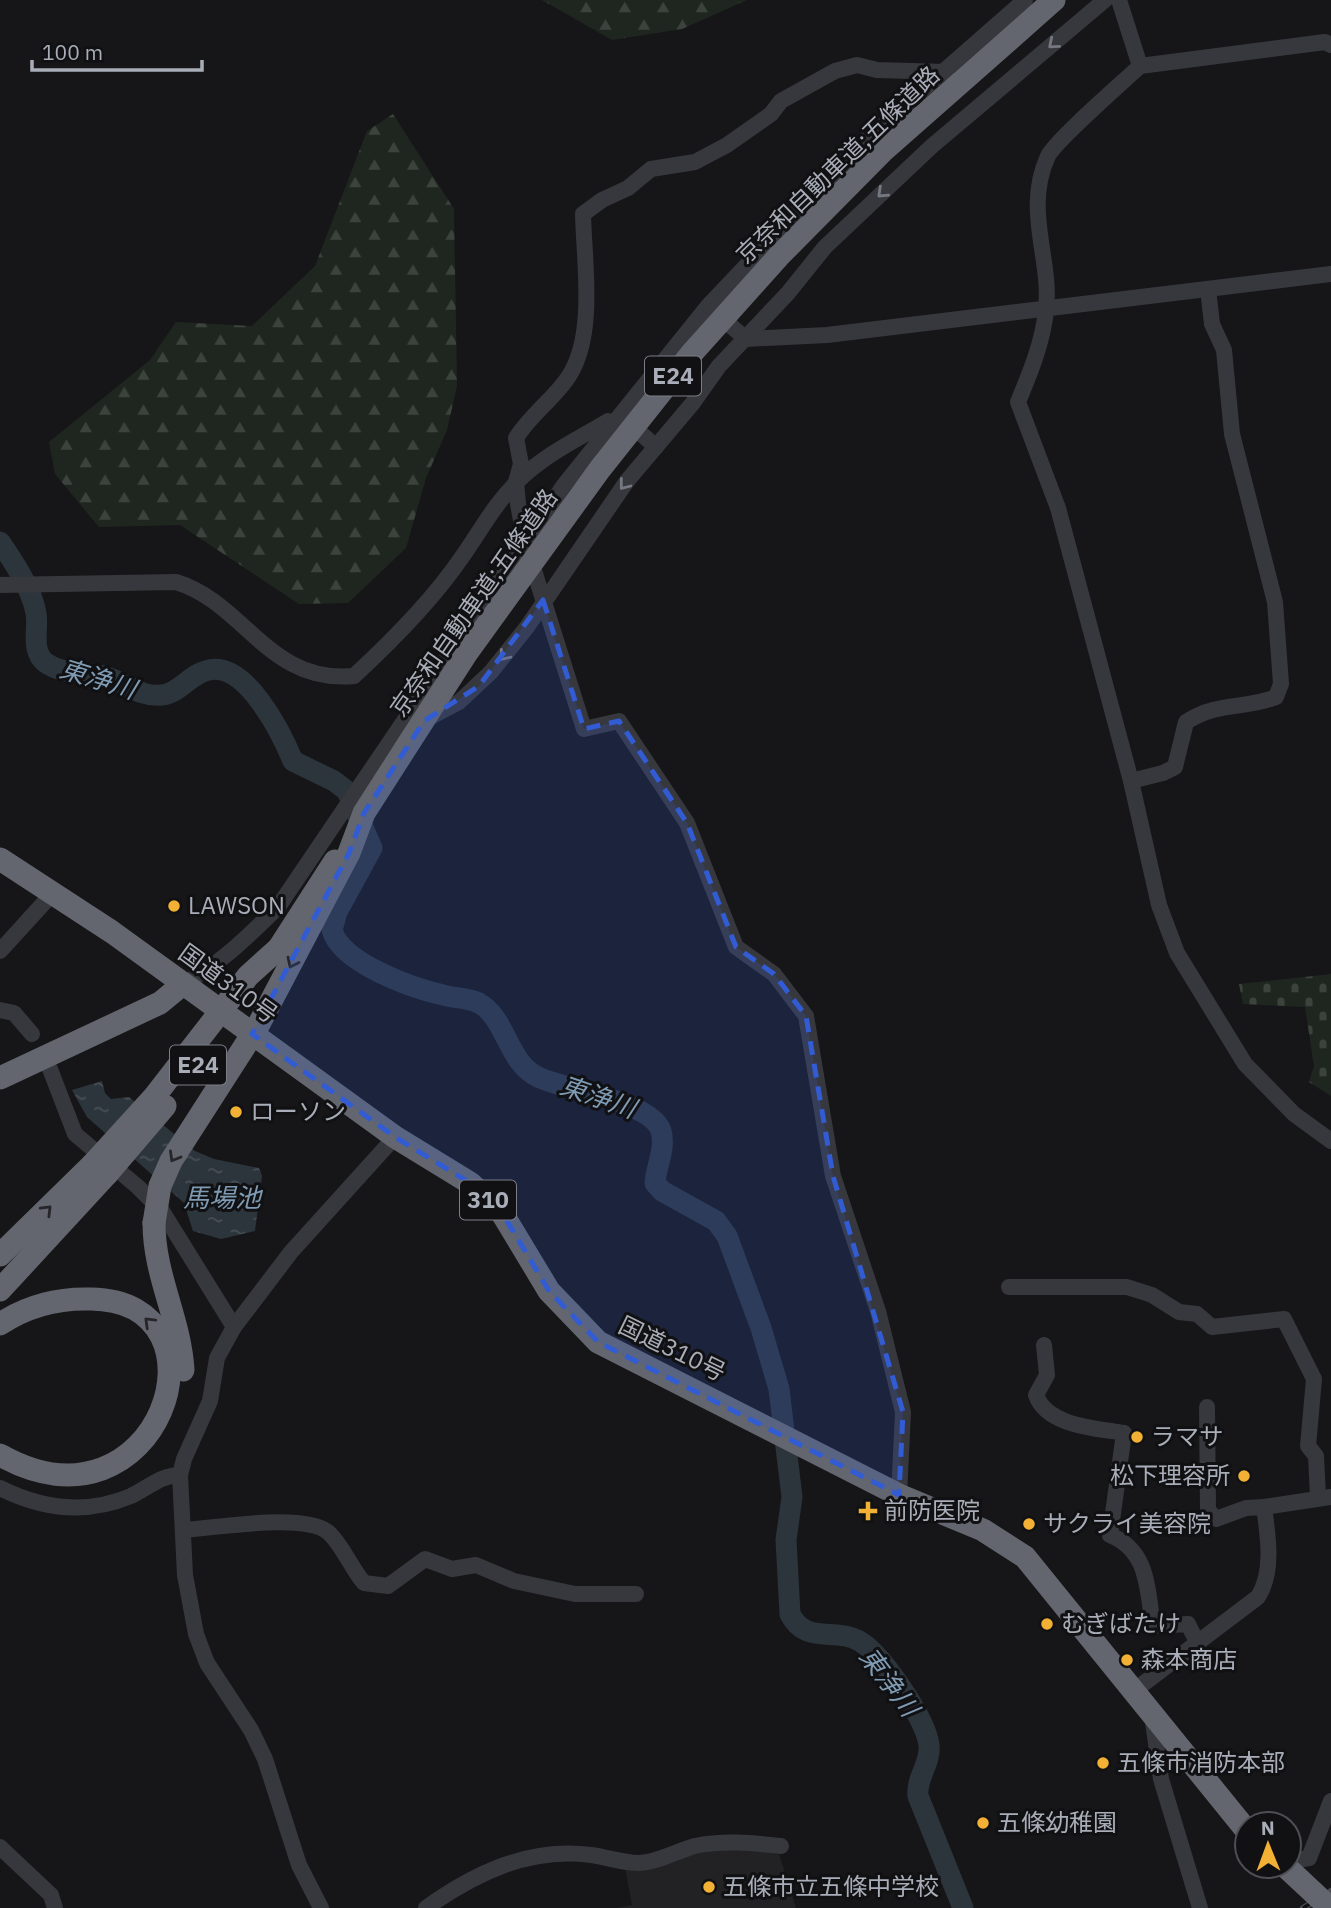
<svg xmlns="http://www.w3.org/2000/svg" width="1331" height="1908" viewBox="0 0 1331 1908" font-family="'IBM Plex Sans','Noto Sans JP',sans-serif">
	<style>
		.built { fill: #222225 }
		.forest { fill: url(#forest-firs) }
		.cemetery { fill: url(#cemetery-stones) }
		.water { fill: url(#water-ripples) }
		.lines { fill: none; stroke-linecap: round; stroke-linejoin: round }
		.river { stroke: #2c353c; stroke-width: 21 }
		.minor { stroke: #37383d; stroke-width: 16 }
		.highway { stroke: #63666e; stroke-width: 23 }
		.rail-casing { stroke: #4a4c52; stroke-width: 6 }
		.rail { stroke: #111113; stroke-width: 3.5; stroke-dasharray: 10; stroke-linecap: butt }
		.highway-bridge { stroke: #63666e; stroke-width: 23 }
		.oneway { stroke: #757881 }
		.oneway2 { stroke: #26262a }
		.marked { fill: #325cd3; fill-opacity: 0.2; stroke: #325cd3; stroke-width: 5; stroke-dasharray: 14 9; stroke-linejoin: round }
		.poi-dot { fill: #f2b134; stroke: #111113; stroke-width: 2.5 }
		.labels { text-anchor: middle; stroke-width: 6; stroke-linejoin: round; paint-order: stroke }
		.shield { fill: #111113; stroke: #7b7e86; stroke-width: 2 }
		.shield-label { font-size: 23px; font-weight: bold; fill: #a8adb8 }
		.street-label { font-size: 24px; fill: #a8adb8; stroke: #111113 }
		.poi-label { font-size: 24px; fill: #a8adb8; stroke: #111113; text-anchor: start }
		.water-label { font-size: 26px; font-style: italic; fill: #7f9bb3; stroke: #111113 }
	</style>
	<defs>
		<pattern id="forest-firs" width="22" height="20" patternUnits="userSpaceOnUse" patternTransform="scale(1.75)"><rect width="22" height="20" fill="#1e261f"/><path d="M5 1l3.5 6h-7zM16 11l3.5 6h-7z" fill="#3c433d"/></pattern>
		<pattern id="cemetery-stones" width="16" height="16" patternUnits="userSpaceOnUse" patternTransform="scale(1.75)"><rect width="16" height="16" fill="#1e261f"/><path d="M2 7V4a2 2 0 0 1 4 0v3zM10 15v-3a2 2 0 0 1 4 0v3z" fill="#3c433d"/></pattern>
		<pattern id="water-ripples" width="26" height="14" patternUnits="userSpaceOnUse" patternTransform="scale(1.75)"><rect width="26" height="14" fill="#2c353c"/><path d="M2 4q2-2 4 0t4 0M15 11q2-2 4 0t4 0" fill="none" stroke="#485056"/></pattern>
	</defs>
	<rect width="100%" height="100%" fill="#161618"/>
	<polygon class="built" points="730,1847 779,1854 796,1908 616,1908 632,1905 625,1868"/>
	<g class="forest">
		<polygon points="542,0 747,0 682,29 612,40"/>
		<polygon points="393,114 454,209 457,386 447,430 426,478 406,548 348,603 299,604 180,525 99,527 55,474 49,442 150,360 176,322 252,326 315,266 367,131"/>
	</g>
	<polygon class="cemetery" points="1331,974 1331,1096 1309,1082 1314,1066 1305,1007 1243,1004 1239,984"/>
	<polygon class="water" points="102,1081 105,1093 111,1099 129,1097 195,1151 214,1159 259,1168 262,1176 255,1231 221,1239 193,1231 184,1203 87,1117 72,1090"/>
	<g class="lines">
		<path class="river" d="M 0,542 C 13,561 32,589 36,613 C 39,629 30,651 46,663 C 63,675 84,671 103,676 C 125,681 139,698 162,695 C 179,694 191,673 209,670 C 246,662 281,732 293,761 L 334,781 L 347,791 L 372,848 L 337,912 L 332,930 C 341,963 412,988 443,995 C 453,998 469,998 479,1003 C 507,1019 507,1062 538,1077 C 564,1090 652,1101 661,1131 C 666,1149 656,1166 655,1183 L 662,1191 L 716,1221 L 727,1236 L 761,1328 L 779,1389 L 792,1497 L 786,1540 L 790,1614 C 806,1646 836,1626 861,1642 C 883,1656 926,1719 929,1745 C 931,1764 916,1777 918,1796 L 963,1908"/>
		<g class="minor">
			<path d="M 1119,0 L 1140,66 C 1122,83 1056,140 1048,156 C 1023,210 1052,259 1046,310 C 1043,342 1030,373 1018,402 L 1058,508 L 1131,781 L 1159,905 L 1177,953 L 1245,1064 L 1294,1114 L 1331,1141"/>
			<polyline points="1140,66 1325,42 1331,45"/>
			<polyline points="715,312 746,339 827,335 1331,274"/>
			<polyline points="626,420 656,447"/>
			<path d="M 0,585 L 176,582 C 245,603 268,684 354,676 C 393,640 432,601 462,557 C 481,530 495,503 519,480 C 544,455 578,439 608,421"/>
			<polyline points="425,720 459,702 491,672 527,627 627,481 692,404 719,366 788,293 825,247 932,146 1105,0"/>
			<path d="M 1131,781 L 1163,773 L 1175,767 L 1186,722 C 1219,701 1243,710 1276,697 L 1281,684 L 1275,602 L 1232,434 L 1224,350 L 1212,324 L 1208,289"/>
			<polyline points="0,951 52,894"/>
			<path d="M 183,984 C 220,965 248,936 278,907 L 564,485 L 708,306 L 864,141 L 1025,0"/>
			<polyline points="0,1010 14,1013 32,1034"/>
			<polyline points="50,1069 75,1134 138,1187 162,1211 234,1327"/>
			<polyline points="1009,1287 1127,1287 1152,1295 1179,1312 1197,1314 1212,1327 1284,1319 1314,1379 1308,1446 1316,1456 1318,1497"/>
			<path d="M 1044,1345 L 1047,1375 L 1036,1395 C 1047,1426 1095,1428 1124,1433 L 1110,1535 C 1149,1551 1147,1589 1153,1626 L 1188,1624 L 1198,1644"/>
			<polyline points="1207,1407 1208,1510 1216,1519 1246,1508 1264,1507"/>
			<polyline points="180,1475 185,1575 196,1634 207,1663 251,1730 265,1759 299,1865 321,1908"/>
			<path d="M 0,1488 C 42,1509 86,1515 131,1496 C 148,1488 161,1475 180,1475 L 184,1459 L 210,1401 L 217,1358 L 234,1327 L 291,1252 L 395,1137"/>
			<path d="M 899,1495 L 903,1412 L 878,1311 L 833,1176 L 806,1016 L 774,974 L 736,947 L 687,823 L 619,721 L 584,729 L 525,542 L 518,504 L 516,482 L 521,464 L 516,438 C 531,414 555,398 569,376 C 596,334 584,262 583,214 L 602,200 L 628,188 L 651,169 L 695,162 L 727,145 L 771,114 L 781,101 L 835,71 L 857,65 L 877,70 L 946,72"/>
			<path d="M 183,1530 C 216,1528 306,1512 329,1533 C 343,1546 351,1568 364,1583 L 388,1586 L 425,1559 L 452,1569 L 476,1565 L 514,1581 L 575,1594 L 636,1594"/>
			<path d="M 1135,1690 L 1258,1597 C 1274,1572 1268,1536 1264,1507 L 1331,1497"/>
			<polyline points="1152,1715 1161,1779 1200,1908"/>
			<polyline points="0,1847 51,1895 55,1908"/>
			<polyline points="1303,1859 1309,1858 1331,1801"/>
			<path d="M 426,1908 C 475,1873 529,1847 591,1855 C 607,1857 622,1863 639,1863 C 659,1862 676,1851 695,1846 C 724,1840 752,1843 781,1846"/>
		</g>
		<g class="highway">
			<polyline points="0,859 112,932 395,1137 470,1183 502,1213 549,1291 598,1342 899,1495 983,1530 1025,1557 1247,1831"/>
			<polyline points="279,948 335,861"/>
			<polyline points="0,1078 160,1003 183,984"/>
			<path d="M 154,1223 C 154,1276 180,1318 183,1370"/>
			<polyline points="0,1255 93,1164"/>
			<polyline points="0,1290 107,1174"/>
			<path d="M 0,1324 C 27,1306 59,1298 91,1299 C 239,1301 159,1545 0,1455"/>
		</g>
		<g class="rail-casing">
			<polyline id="rail" points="1303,1908 1331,1891"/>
		</g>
		<use href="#rail" class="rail"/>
		<g class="highway-bridge">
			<polyline points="93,1164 154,1097 248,976 279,948"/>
			<polyline points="107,1174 165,1106"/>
			<polyline points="154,1223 160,1186 171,1161 259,1024 349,853 364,813 466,654 600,469 692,353 779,256 883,151 1054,0"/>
			<polyline points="1285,1866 1330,1908"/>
		</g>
	</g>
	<defs><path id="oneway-chevron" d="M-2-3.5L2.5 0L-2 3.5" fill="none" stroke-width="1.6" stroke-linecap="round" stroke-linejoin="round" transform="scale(1.75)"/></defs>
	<g class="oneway">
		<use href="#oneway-chevron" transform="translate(1053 44) rotate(140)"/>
		<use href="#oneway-chevron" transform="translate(882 193) rotate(137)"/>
		<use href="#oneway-chevron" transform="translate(624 485) rotate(128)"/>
		<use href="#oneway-chevron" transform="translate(504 656) rotate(129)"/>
	</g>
	<g class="oneway2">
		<use href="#oneway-chevron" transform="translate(292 963) rotate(116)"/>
		<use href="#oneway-chevron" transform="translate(174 1157) rotate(120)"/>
		<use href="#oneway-chevron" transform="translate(47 1210) rotate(-45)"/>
		<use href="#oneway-chevron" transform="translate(149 1322) rotate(-136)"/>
	</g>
	<path class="marked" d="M 543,600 L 584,729 L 619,721 L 687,823 L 736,947 L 774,974 L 806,1016 L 833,1176 L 903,1412 L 899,1495 L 598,1342 L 549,1291 L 502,1213 L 470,1183 L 395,1137 L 252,1034 L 349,853 L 364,813 L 424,721 L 479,686 Z"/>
	<g class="poi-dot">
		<circle cx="174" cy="906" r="7"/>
		<circle cx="236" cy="1112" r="7"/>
		<circle cx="1137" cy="1437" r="7"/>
		<circle cx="1244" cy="1476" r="7"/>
		<path d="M864.5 1500.5h7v7h7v7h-7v7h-7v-7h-7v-7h7z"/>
		<circle cx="1029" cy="1524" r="7"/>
		<circle cx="1047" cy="1624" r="7"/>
		<circle cx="1127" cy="1660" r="7"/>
		<circle cx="1103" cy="1763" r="7"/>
		<circle cx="983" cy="1823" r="7"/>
		<circle cx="709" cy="1887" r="7"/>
	</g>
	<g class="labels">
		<g class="shield">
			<rect x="645" y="356.5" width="56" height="39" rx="5"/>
			<rect x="170" y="1045.5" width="56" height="39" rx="5"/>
			<rect x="460" y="1180.5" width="56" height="39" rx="5"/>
		</g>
		<g class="shield-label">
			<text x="673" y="384">E24</text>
			<text x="198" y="1073">E24</text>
			<text x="488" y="1208">310</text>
		</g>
		<g class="street-label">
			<text transform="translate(838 165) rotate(-44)" y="8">京奈和自動車道;五條道路</text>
			<text transform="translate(474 603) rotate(-55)" y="8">京奈和自動車道;五條道路</text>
			<text transform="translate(228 984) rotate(36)" y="8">国道310号</text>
			<text transform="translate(672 1349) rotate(26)" y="8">国道310号</text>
		</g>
		<g class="poi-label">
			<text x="188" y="914">LAWSON</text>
			<text x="250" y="1120">ローソン</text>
			<text x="1151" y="1445">ラマサ</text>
			<text x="1230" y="1484" text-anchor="end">松下理容所</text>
			<text x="884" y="1519">前防医院</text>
			<text x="1043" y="1532">サクライ美容院</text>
			<text x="1061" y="1632">むぎばたけ</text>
			<text x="1141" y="1668">森本商店</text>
			<text x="1117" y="1771">五條市消防本部</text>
			<text x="997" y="1831">五條幼稚園</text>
			<text x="723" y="1895">五條市立五條中学校</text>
		</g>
		<g class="water-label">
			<text transform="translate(98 679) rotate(17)" y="9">東浄川</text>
			<text transform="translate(598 1097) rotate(19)" y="9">東浄川</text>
			<text x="222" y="1207">馬場池</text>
			<text transform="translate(889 1682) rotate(53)" y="9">東浄川</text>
		</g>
	</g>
	<g transform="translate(1268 1845) rotate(359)"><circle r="33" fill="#111113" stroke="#4d4f55" stroke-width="2"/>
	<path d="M0-5L12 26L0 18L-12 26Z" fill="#f2b134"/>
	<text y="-10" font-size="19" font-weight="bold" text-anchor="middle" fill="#a8adb8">N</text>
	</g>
	<path d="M32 60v10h170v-10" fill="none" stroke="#a8adb8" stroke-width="3.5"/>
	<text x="42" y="60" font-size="21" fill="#a8adb8" stroke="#111113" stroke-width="5" paint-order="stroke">100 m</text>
</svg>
